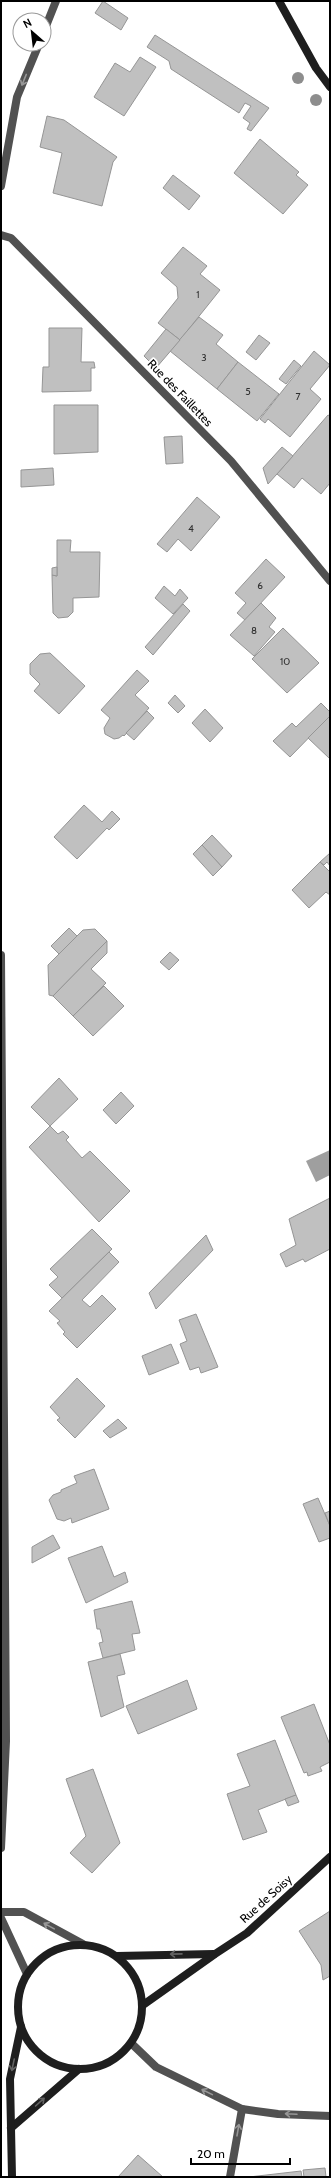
<svg xmlns="http://www.w3.org/2000/svg" width="331" height="2178" viewBox="0 0 331 2178" font-family="Cabin,sans-serif">
	<style>
		.water { fill: #9f9f9f }
		.building { fill: #c0c0c0; stroke: #959595 }
		.lines { fill: none; stroke-linecap: round; stroke-linejoin: round }
		.street { stroke: #515151; stroke-width: 8 }
		.secondary { stroke: #1e1e1e; stroke-width: 8 }
		.tree { fill: #8d8d8d }
		.oneway { stroke: #979797 }
		.oneway2 { stroke: #626262 }
		.labels { text-anchor: middle; stroke-width: 3.5; stroke-linejoin: round; paint-order: stroke }
		.number-label { font-size: 10px; fill: #303030 }
		.street-label { font-size: 12px; fill: #000; stroke: #fff }
	</style>
	<rect width="100%" height="100%" fill="#fff"/>
	<polygon class="water" points="330,1150 330,1175 316,1182 306,1161"/>
	<g class="building">
		<polygon points="103,1 128,18 121,30 95,13"/>
		<polygon points="155,35 269,108 251,131 247,129 250,123 243,118 251,106 245,103 239,113 171,69 169,61 147,47"/>
		<polygon points="140,57 156,67 124,116 94,97 115,63 130,72"/>
		<polygon points="47,116 64,120 117,157 113,162 102,206 53,193 62,153 40,147"/>
		<polygon points="260,139 299,172 296,175 308,185 283,214 234,173"/>
		<polygon points="173,175 200,196 189,210 163,188"/>
		<polygon points="183,247 207,266 200,274 220,290 180,340 158,323 178,298 177,287 161,273"/>
		<polygon points="199,317 223,335 216,344 238,362 217,389 170,351"/>
		<polygon points="49,328 82,328 81,362 94,362 95,368 91,368 91,391 42,392 43,367 49,367"/>
		<polygon points="166,329 180,340 156,368 144,356"/>
		<polygon points="259,335 270,343 256,360 246,352"/>
		<polygon points="314,351 330,365 310,389 321,399 290,437 268,419 265,423 260,419"/>
		<polygon points="294,360 301,366 286,384 279,379"/>
		<polygon points="238,362 279,394 257,421 217,389"/>
		<polygon points="54,405 98,405 98,452 54,454"/>
		<polygon points="328,415 330,416 330,483 321,494 302,478 294,488 277,474"/>
		<polygon points="182,436 183,463 166,464 164,437"/>
		<polygon points="282,447 293,456 268,484 263,468"/>
		<polygon points="53,468 54,485 21,487 21,470"/>
		<polygon points="197,497 220,517 191,551 178,539 167,552 157,544"/>
		<polygon points="57,540 71,540 70,552 100,552 99,597 73,598 73,612 68,617 58,618 53,613 52,575 57,576"/>
		<polygon points="266,559 285,577 245,620 237,613 246,603 235,593"/>
		<polygon points="57,567 57,576 52,575 52,568"/>
		<polygon points="164,586 175,596 180,589 188,598 173,614 155,598"/>
		<polygon points="261,603 276,618 269,627 275,632 254,656 230,635"/>
		<polygon points="183,604 190,611 153,655 145,647"/>
		<polygon points="283,628 319,663 287,693 252,659"/>
		<polygon points="50,653 85,686 59,714 34,691 40,684 30,674 30,664 40,654"/>
		<polygon points="137,670 149,681 135,695 149,708 124,736 123,735 119,738 114,739 105,734 104,728 110,718 101,710"/>
		<polygon points="175,695 185,706 178,713 168,703"/>
		<polygon points="321,703 330,712 330,716 290,757 273,741 292,723 296,727"/>
		<polygon points="205,709 223,728 210,742 192,723"/>
		<polygon points="147,711 154,718 134,740 126,733"/>
		<polygon points="330,716 330,757 329,758 308,738"/>
		<polygon points="84,805 102,822 112,811 120,819 109,830 107,828 77,859 54,837"/>
		<polygon points="212,835 232,856 222,867 202,845"/>
		<polygon points="202,845 222,867 213,876 193,854"/>
		<polygon points="330,853 330,866 327,862 324,865 320,862"/>
		<polygon points="320,862 330,872 330,895 326,892 309,908 292,890"/>
		<polygon points="69,928 77,936 59,954 51,946"/>
		<polygon points="95,929 107,941 53,996 49,995 48,965 83,930"/>
		<polygon points="107,941 107,953 91,969 106,983 73,1016 53,996"/>
		<polygon points="170,952 179,960 169,970 160,962"/>
		<polygon points="104,986 124,1006 93,1036 73,1016"/>
		<polygon points="59,1078 78,1099 50,1126 31,1107"/>
		<polygon points="121,1092 134,1106 116,1124 103,1110"/>
		<polygon points="50,1126 58,1134 63,1131 69,1137 66,1140 82,1158 90,1151 130,1191 99,1222 29,1147"/>
		<polygon points="330,1198 330,1249 305,1262 303,1259 286,1267 280,1254 296,1245 289,1219"/>
		<polygon points="92,1229 112,1249 62,1298 49,1285 58,1277 50,1269"/>
		<polygon points="206,1235 213,1250 156,1309 149,1293"/>
		<polygon points="109,1252 119,1262 82,1300 90,1307 102,1295 116,1309 77,1348 63,1334 65,1332 57,1323 60,1321 49,1311"/>
		<polygon points="196,1314 218,1367 201,1373 199,1367 190,1370 180,1344 187,1341 179,1320"/>
		<polygon points="171,1344 179,1363 149,1375 142,1356"/>
		<polygon points="77,1378 105,1406 75,1438 57,1420 60,1418 50,1407"/>
		<polygon points="118,1419 127,1428 110,1438 103,1431"/>
		<polygon points="94,1469 109,1509 72,1523 71,1518 64,1521 57,1519 49,1500 53,1495 61,1492 61,1490 77,1483 74,1476"/>
		<polygon points="318,1498 330,1526 330,1538 319,1542 303,1504"/>
		<polygon points="330,1511 330,1526 325,1513"/>
		<polygon points="53,1535 60,1548 32,1563 32,1547"/>
		<polygon points="102,1546 114,1577 125,1572 128,1582 86,1603 68,1558"/>
		<polygon points="132,1601 140,1633 132,1634 135,1650 103,1658 99,1643 103,1642 100,1629 97,1629 94,1610"/>
		<polygon points="120,1654 125,1674 117,1676 124,1707 101,1717 88,1662"/>
		<polygon points="187,1680 197,1709 138,1734 126,1706"/>
		<polygon points="314,1704 330,1745 330,1762 320,1767 322,1771 308,1776 307,1772 304,1773 281,1717"/>
		<polygon points="275,1740 296,1795 258,1810 267,1832 243,1840 227,1794 250,1786 237,1754"/>
		<polygon points="93,1769 120,1843 92,1873 70,1853 86,1836 66,1779"/>
		<polygon points="296,1795 299,1802 288,1806 285,1799"/>
		<polygon points="330,1911 330,1976 323,1980 321,1965 299,1931"/>
		<polygon points="138,2155 163,2177 118,2177"/>
		<polygon points="325,2168 326,2177 304,2177 303,2170"/>
		<polygon points="301,2171 302,2177 249,2177"/>
	</g>
	<g class="lines">
		<g class="street">
			<polyline points="44,31 56,1"/>
			<polyline points="1,186 17,97 39,44"/>
			<polyline points="1,235 11,238 231,461 330,581"/>
			<polyline points="1,955 6,1741 1,1848"/>
			<polyline points="1,1912 24,1912 83,1944"/>
			<polyline points="1,1918 27,1974"/>
			<polyline points="131,2043 156,2067 242,2109 278,2114 330,2116"/>
			<polyline points="230,2177 242,2109"/>
		</g>
		<g class="secondary">
			<polyline points="279,1 316,68 330,87"/>
			<circle cx="80" cy="2007" r="62"/>
			<polyline points="117,1956 214,1954"/>
			<polyline points="143,2005 215,1954 247,1933 330,1857"/>
			<polyline points="11,2128 79,2069"/>
			<polyline points="12,2177 10,2079 21,2027"/>
		</g>
	</g>
	<g class="tree">
		<circle cx="298" cy="78" r="6"/>
		<circle cx="316" cy="100" r="6"/>
	</g>
	<defs><path id="oneway-shaft" d="M-6 0H5M1.5-3L5.5 0L1.5 3" fill="none" stroke-width="1.6" stroke-linecap="round" stroke-linejoin="round"/></defs>
	<g class="oneway">
		<use href="#oneway-shaft" transform="translate(24 80) rotate(112)"/>
		<use href="#oneway-shaft" transform="translate(49 1926) rotate(-151)"/>
		<use href="#oneway-shaft" transform="translate(207 2092) rotate(-154)"/>
		<use href="#oneway-shaft" transform="translate(291 2114) rotate(-177)"/>
		<use href="#oneway-shaft" transform="translate(238 2130) rotate(-80)"/>
	</g>
	<g class="oneway2">
		<use href="#oneway-shaft" transform="translate(176 1954) rotate(179)"/>
		<use href="#oneway-shaft" transform="translate(13 2065) rotate(102)"/>
		<use href="#oneway-shaft" transform="translate(40 2102) rotate(-42)"/>
	</g>
	<g class="labels">
		<g class="number-label">
			<text x="198" y="298">1</text>
			<text x="204" y="361">3</text>
			<text x="248" y="395">5</text>
			<text x="298" y="400">7</text>
			<text x="191" y="532">4</text>
			<text x="260" y="589">6</text>
			<text x="254" y="634">8</text>
			<text x="285" y="665">10</text>
		</g>
		<g class="street-label">
			<text transform="translate(180 393) rotate(46)" y="4">Rue des Faillettes</text>
			<text transform="translate(266 1899) rotate(-42)" y="4">Rue de Soisy</text>
		</g>
	</g>
	<rect width="331" height="2178" fill="none" stroke="#000000" stroke-width="4"/>
	<g transform="translate(32 32) rotate(332)"><circle r="19" fill="#ffffff" stroke="#999999"/>
	<path d="M0-3L7 15L0 10L-7 15Z" fill="#000000"/>
	<text y="-6" font-size="11" font-weight="bold" text-anchor="middle" fill="#000000">N</text>
	</g>
	<path d="M191 2158v6h99v-6" fill="none" stroke="#000000" stroke-width="2"/>
	<text x="197" y="2158" font-size="12" fill="#000000" stroke="#ffffff" stroke-width="3" paint-order="stroke">20 m</text>
</svg>
